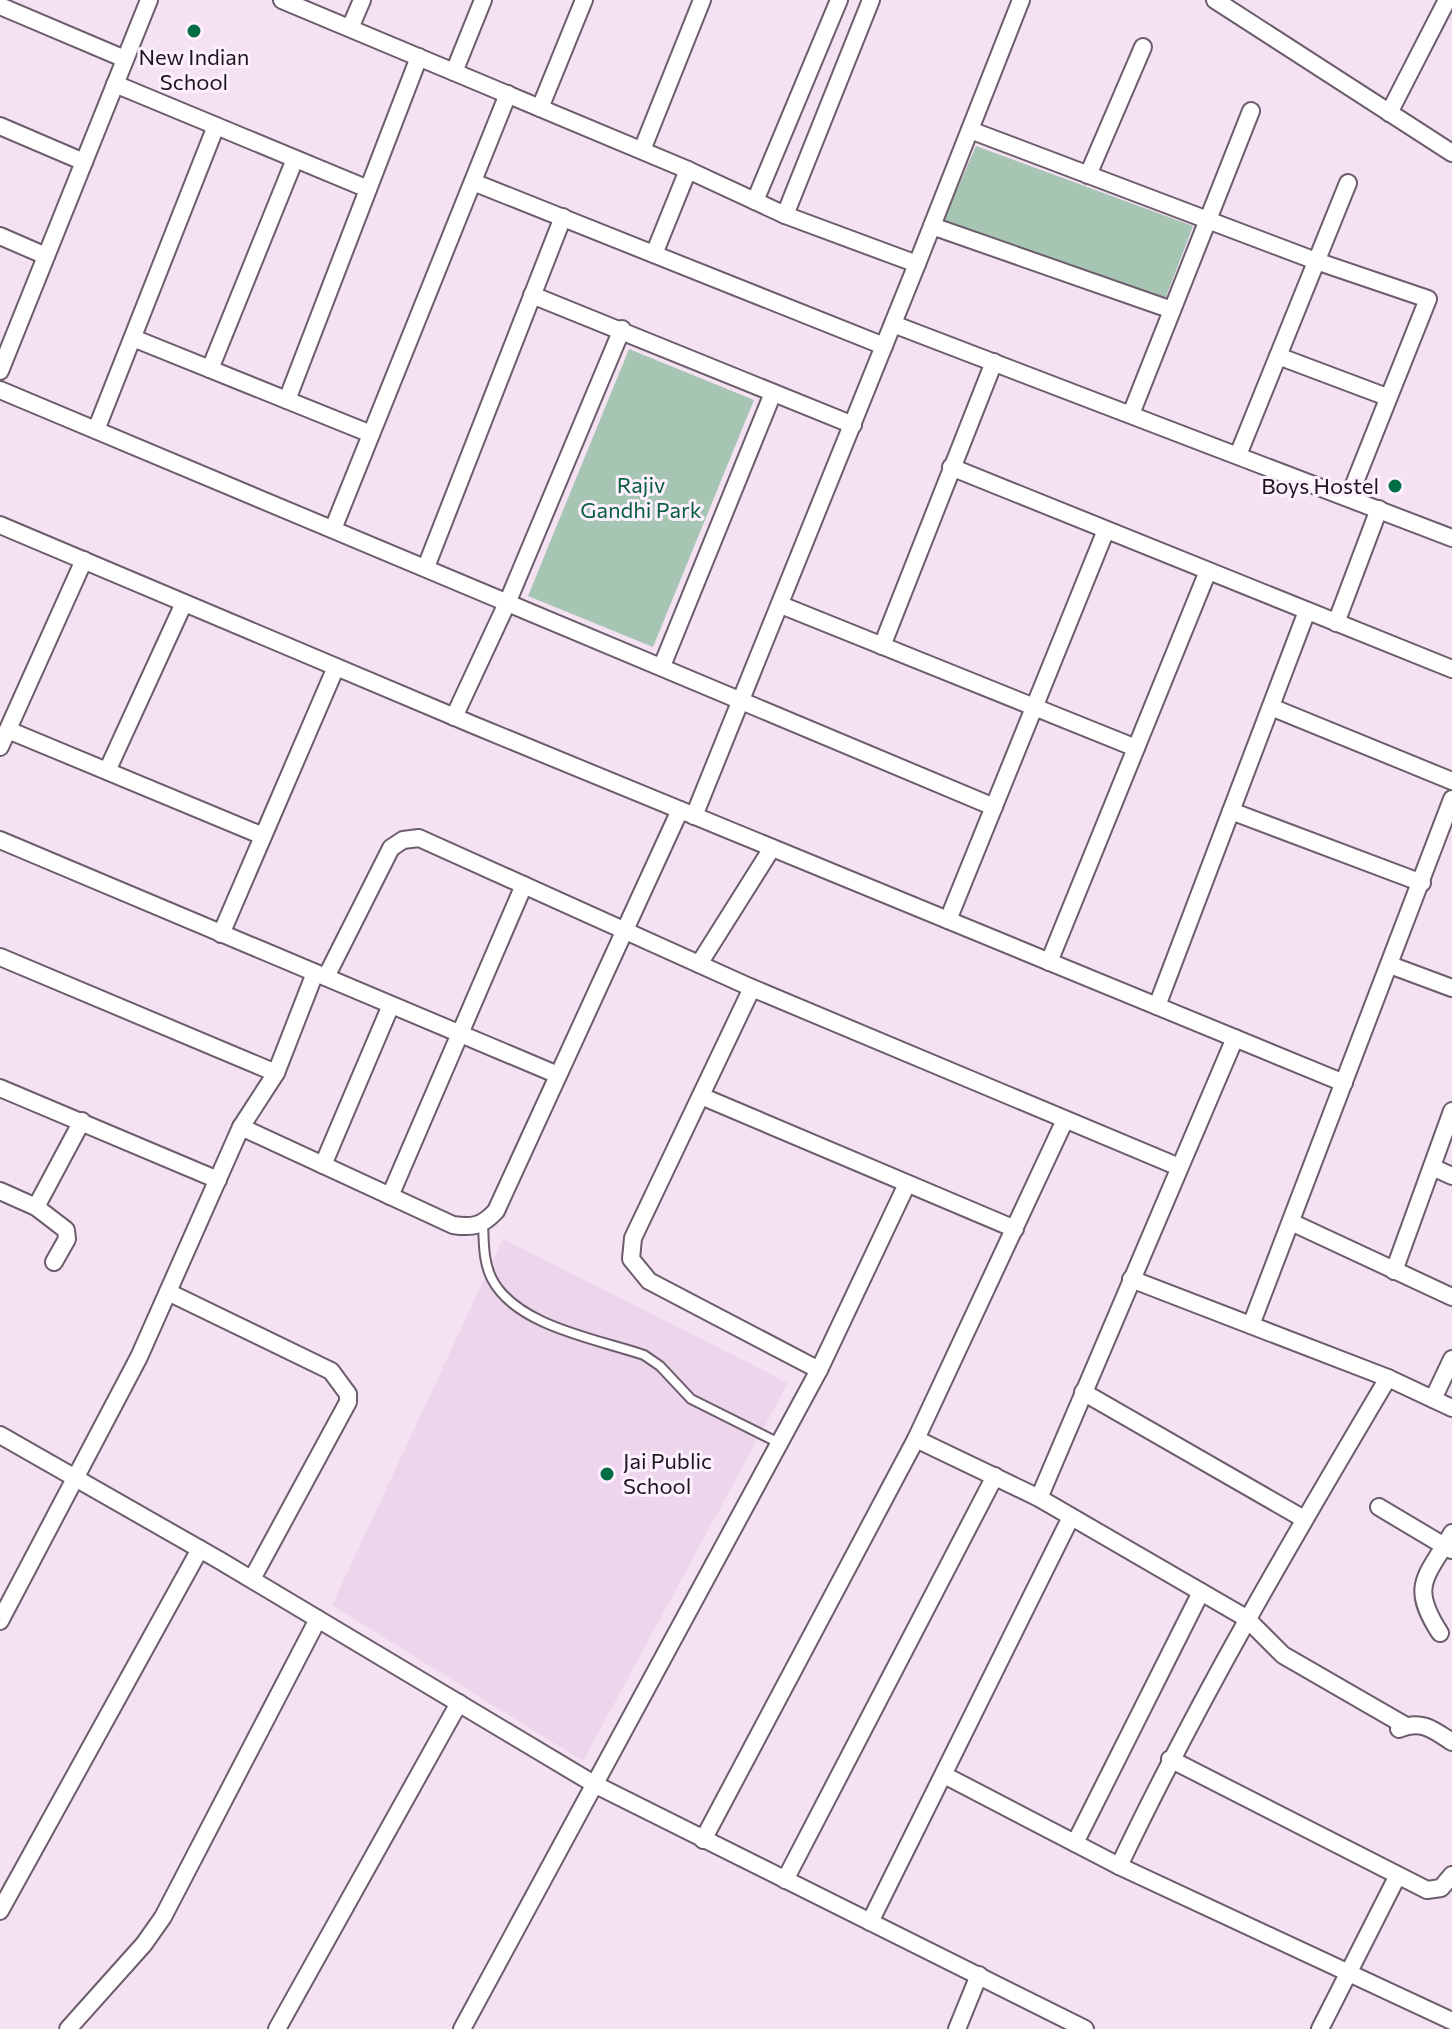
<svg xmlns="http://www.w3.org/2000/svg" width="1452" height="2029" viewBox="0 0 1452 2029" font-family="Commissioner,sans-serif">
	<style>
		.built { fill: #edd5ec }
		.green { fill: #a6c5b3 }
		.lines { fill: none; stroke-linecap: round; stroke-linejoin: round }
		.service-casing { stroke: #6c5c6c; stroke-width: 12 }
		.minor-casing { stroke: #6c5c6c; stroke-width: 20 }
		.service { stroke: #fff; stroke-width: 8 }
		.minor { stroke: #fff; stroke-width: 16 }
		.poi-dot { fill: #006d45; stroke: #fff0ff; stroke-width: 3 }
		.labels { text-anchor: middle; stroke-width: 6; stroke-linejoin: round; paint-order: stroke }
		.poi-label { font-size: 22px; fill: #1c161c; stroke: #fff0ff }
		.park-label { font-size: 22px; fill: #07603e; stroke: #fff0ff }
	</style>
	<rect width="100%" height="100%" fill="#f4e2f3"/>
	<polygon class="built" points="503,1239 788,1383 583,1761 332,1605"/>
	<g class="green">
		<polygon points="976,146 1193,226 1164,302 943,221"/>
		<polygon points="629,349 754,400 653,647 528,596"/>
	</g>
	<g class="lines">
		<g class="service-casing">
			<path id="service" d="M 483,1224 C 484,1242 483,1262 492,1279 C 516,1326 597,1339 644,1355 L 660,1366 L 691,1399 L 779,1443"/>
		</g>
		<g class="minor-casing">
			<g id="minor">
				<polyline points="282,0 688,170 785,215 917,264 694,816"/>
				<polyline points="1215,0 1452,153"/>
				<polyline points="0,6 125,59"/>
				<polyline points="350,28 362,0"/>
				<polyline points="454,72 483,0"/>
				<polyline points="115,84 368,189"/>
				<polyline points="540,108 584,0"/>
				<polyline points="1389,113 1447,0"/>
				<polyline points="0,126 84,162"/>
				<polyline points="970,130 1316,261 1428,299 1349,497"/>
				<polyline points="642,150 702,0"/>
				<polyline points="1088,175 1143,47"/>
				<polyline points="473,182 884,346"/>
				<polyline points="755,201 839,0"/>
				<polyline points="785,215 871,0"/>
				<polyline points="932,226 1172,310"/>
				<polyline points="0,236 46,256"/>
				<polyline points="654,254 688,170"/>
				<polyline points="917,264 1021,0"/>
				<polyline points="532,295 853,425"/>
				<polyline points="893,324 1452,538"/>
				<polyline points="133,338 371,434"/>
				<polyline points="1278,356 1387,397"/>
				<polyline points="210,369 295,159"/>
				<polyline points="0,371 149,0"/>
				<polyline points="0,390 994,807"/>
				<polyline points="287,400 419,57"/>
				<polyline points="1131,414 1251,111"/>
				<polyline points="96,430 216,126"/>
				<polyline points="1238,455 1348,183"/>
				<polyline points="951,467 1452,669"/>
				<polyline points="0,525 476,726 1344,1083"/>
				<polyline points="333,529 508,94"/>
				<polyline points="426,567 563,217"/>
				<polyline points="781,605 1136,748"/>
				<polyline points="1336,623 1379,509"/>
				<polyline points="882,646 994,362"/>
				<polyline points="662,666 773,393"/>
				<polyline points="1271,707 1452,781"/>
				<polyline points="454,717 508,601 622,329"/>
				<polyline points="8,730 263,836"/>
				<polyline points="0,747 84,560"/>
				<polyline points="107,771 184,603"/>
				<polyline points="1231,811 1422,883"/>
				<polyline points="0,840 558,1075"/>
				<polyline points="948,920 1106,530"/>
				<polyline points="221,934 336,667"/>
				<polyline points="0,957 276,1073"/>
				<polyline points="1049,962 1208,571"/>
				<polyline points="699,964 772,848"/>
				<polyline points="1390,965 1452,988"/>
				<polyline points="326,977 391,848 403,840 419,838 752,988 1179,1167"/>
				<polyline points="752,988 633,1238 631,1259 649,1281 819,1370"/>
				<polyline points="1157,1006 1307,611"/>
				<polyline points="0,1088 218,1180"/>
				<polyline points="701,1096 1015,1229"/>
				<path d="M 241,1127 L 453,1225 C 473,1228 482,1226 496,1211 L 680,810"/>
				<polyline points="323,1165 391,1005"/>
				<polyline points="1432,1167 1452,1176"/>
				<polyline points="0,1191 36,1207 66,1230 67,1239 54,1262"/>
				<polyline points="390,1196 524,885"/>
				<polyline points="36,1207 82,1121"/>
				<polyline points="1291,1222 1452,1297"/>
				<polyline points="1394,1271 1452,1111"/>
				<polyline points="1131,1279 1388,1378 1452,1408"/>
				<polyline points="168,1292 331,1371 348,1394 348,1402 252,1579"/>
				<polyline points="1251,1325 1452,799"/>
				<polyline points="1083,1392 1304,1519"/>
				<polyline points="1433,1399 1452,1359"/>
				<polyline points="0,1435 219,1560 594,1784 1085,2029"/>
				<polyline points="916,1439 1039,1498 1246,1618 1283,1655 1406,1726"/>
				<polyline points="1039,1498 1235,1038"/>
				<polyline points="1379,1507 1451,1550"/>
				<polyline points="0,1621 139,1357 241,1127 276,1073 315,973"/>
				<path d="M 1440,1633 C 1409,1585 1426,1578 1452,1533"/>
				<path d="M 1399,1729 C 1421,1719 1434,1730 1452,1742"/>
				<polyline points="1170,1759 1427,1890 1441,1888 1452,1875"/>
				<polyline points="944,1775 1119,1866 1452,2021"/>
				<polyline points="703,1840 916,1439 1065,1120"/>
				<polyline points="1075,1843 1201,1592"/>
				<path d="M 1119,1866 C 1199,1698 1293,1538 1388,1378"/>
				<polyline points="785,1880 995,1476"/>
				<polyline points="0,1911 200,1549"/>
				<polyline points="870,1922 1071,1517"/>
				<polyline points="68,2029 144,1944 163,1917 318,1619"/>
				<polyline points="277,2029 459,1703"/>
				<polyline points="462,2029 819,1370 907,1184"/>
				<polyline points="957,2029 979,1975"/>
				<polyline points="1320,2029 1397,1877"/>
			</g>
		</g>
		<use href="#service" class="service"/>
		<use href="#minor" class="minor"/>
	</g>
	<g class="poi-dot">
		<circle cx="194" cy="31" r="8"/>
		<circle cx="1395" cy="486" r="8"/>
		<circle cx="607" cy="1474" r="8"/>
	</g>
	<g class="labels">
		<g class="poi-label">
			<text x="194" y="65">New Indian<tspan x="194" dy="25">School</tspan></text>
			<text x="1379" y="494" text-anchor="end">Boys Hostel</text>
			<text x="623" y="1469" text-anchor="start">Jai Public<tspan x="623" dy="25">School</tspan></text>
		</g>
		<g class="park-label">
			<text x="641" y="493">Rajiv<tspan x="641" dy="25">Gandhi Park</tspan></text>
		</g>
	</g>
</svg>
